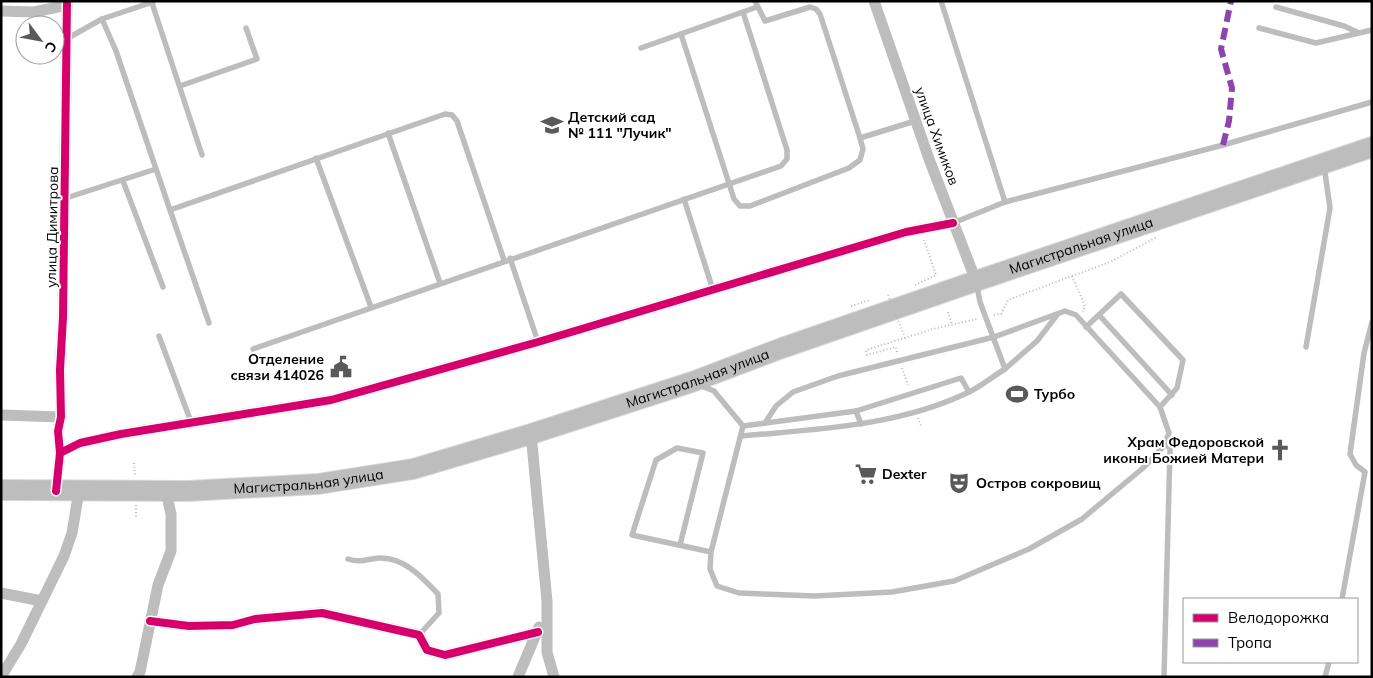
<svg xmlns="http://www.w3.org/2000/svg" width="1373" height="678" viewBox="0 0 1373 678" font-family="Mulish,sans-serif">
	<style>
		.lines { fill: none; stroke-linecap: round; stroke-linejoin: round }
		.highway-casing { stroke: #dbdbdb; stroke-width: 22 }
		.path { stroke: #b8b8b8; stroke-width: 2; stroke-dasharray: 1 2.5; stroke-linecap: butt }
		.lane { stroke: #bdbdbd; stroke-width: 5.5 }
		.street { stroke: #bdbdbd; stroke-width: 11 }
		.highway { stroke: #bdbdbd; stroke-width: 20 }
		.path-bridge { stroke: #b8b8b8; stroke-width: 2; stroke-dasharray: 1 2.5; stroke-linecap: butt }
		.quiet { stroke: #8e44ad; stroke-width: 6; stroke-dasharray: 12 6; stroke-linecap: butt }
		.cycleway-casing { stroke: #fff; stroke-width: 11 }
		.cycleway { stroke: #d6006c; stroke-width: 8 }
		.labels { text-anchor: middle; stroke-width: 4; stroke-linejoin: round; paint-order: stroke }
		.poi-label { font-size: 14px; font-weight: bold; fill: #000; stroke: #fff; text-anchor: start }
		.street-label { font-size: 14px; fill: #000; stroke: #fff }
	</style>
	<rect width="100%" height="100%" fill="#fff"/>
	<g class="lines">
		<g class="highway-casing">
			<g id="highway">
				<path id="s1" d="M 1,490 L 188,491 L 318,484 L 413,469 L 531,434 L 692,382 L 782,348 L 976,281 L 1372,147"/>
			</g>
		</g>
		<g class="path">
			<polyline points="1072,276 1110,262 1157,237"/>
			<polyline points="915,285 936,275 924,240"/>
			<polyline points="851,306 870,300"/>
			<polyline points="948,312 952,324"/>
			<polyline points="994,315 1001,314 1008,300 1072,276 1085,306 1083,312"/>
			<polyline points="897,352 896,347 867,355 866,350 933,329 977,319"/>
			<polyline points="902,368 908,385"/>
			<polyline points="918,418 921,426"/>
			<polyline points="134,463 135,475"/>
			<polyline points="136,505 136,518"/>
		</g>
		<g class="lane">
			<polyline points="755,1 765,21 810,7 816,9 820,14 860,138"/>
			<polyline points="941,1 1005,202"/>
			<polyline points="152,3 202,155"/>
			<polyline points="1276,7 1344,26 1357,32"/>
			<polyline points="102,19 116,51 170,210 445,114 452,115 457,121 504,260"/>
			<polyline points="1259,28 1316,43 1372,30"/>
			<polyline points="681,34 734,199 740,206 750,206 849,168 860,160 863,149 860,138 915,121"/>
			<polyline points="68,38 102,19 153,2"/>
			<polyline points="641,48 757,7"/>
			<polyline points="180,86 257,59 246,28"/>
			<polyline points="388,133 440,283"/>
			<polyline points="316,158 371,307"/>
			<polyline points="123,181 163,287"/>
			<polyline points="66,198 156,169"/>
			<polyline points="684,199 713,290"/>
			<polyline points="170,210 209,323"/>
			<polyline points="953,223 1005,202 1223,145 1372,102"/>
			<polyline points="510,258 538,342"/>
			<polyline points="1099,315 1172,395"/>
			<polyline points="1086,327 1121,294 1183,360 1177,388 1160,407"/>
			<polyline points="159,336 191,422"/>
			<polyline points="1306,347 1330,208 1324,166"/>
			<polyline points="253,349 781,166 787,159 787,150 743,12"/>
			<polyline points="1005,369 1037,341 1057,315"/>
			<polyline points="699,385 714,391 743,426 711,552 710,569 717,586 739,593 815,596 892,592 954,581 1029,549 1082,519 1143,468 1164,446 1169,433 1160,407 1076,315 1065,311 994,337 838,376 793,392 776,406 765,423"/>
			<polyline points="861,424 856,411 961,378 969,392"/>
			<polyline points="743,426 856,411"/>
			<path d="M 742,436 C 819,429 899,426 969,392 C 982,386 993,376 1005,369 L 980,302 L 977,286"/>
			<polyline points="680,545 703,453 677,448 656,460 632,535 711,552"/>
			<path d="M 348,559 C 360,563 367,559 379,558 C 404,557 422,577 438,594 L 439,613 L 419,635"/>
			<polyline points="1342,599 1365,472 1356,465 1350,454 1364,353 1372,322"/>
			<polyline points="1164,677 1170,450 1166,441"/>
			<polyline points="1325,677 1329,662"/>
		</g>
		<g class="street">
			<polyline points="874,1 929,159 976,281"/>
			<polyline points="1,11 34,12 67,5"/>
			<polyline points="1,415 61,417"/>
			<polyline points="531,434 547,601 547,652 554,677"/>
			<polyline points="60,453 58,431 61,417 60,370 63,317 67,1"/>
			<polyline points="56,491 60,453 80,443 121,434 331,400 538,342 906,232 953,223"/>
			<polyline points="1,593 42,601"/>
			<polyline points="150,621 189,626 233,625 255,619 322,613 419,635 427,650 445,655 538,632"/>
			<polyline points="1,677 21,644 64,556 72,533 79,491"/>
			<polyline points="137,677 140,672 158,585 171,551 171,514 166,491"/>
			<polyline points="518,677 539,627"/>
		</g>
		<use href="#highway" class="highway"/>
		<polyline class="path-bridge" points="888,295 905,338"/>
		<polyline class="quiet" points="1223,145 1229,121 1232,88 1221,49 1231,1"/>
		<g class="cycleway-casing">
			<g id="cycleway">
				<polyline points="60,453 58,431 61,417 60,370 63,317 67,1"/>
				<polyline points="56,491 60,453 80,443 121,434 331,400 538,342 906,232 953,223"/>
				<polyline points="150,621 189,626 233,625 255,619 322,613 419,635 427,650 445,655 538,632"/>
			</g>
		</g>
		<use href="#cycleway" class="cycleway"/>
	</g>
	<defs>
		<g id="school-bare" transform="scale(1.725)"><path d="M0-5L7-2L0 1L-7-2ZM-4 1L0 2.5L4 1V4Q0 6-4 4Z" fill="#595959" stroke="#fff" stroke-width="2.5" paint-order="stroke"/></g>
		<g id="civic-bare" transform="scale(1.725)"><path d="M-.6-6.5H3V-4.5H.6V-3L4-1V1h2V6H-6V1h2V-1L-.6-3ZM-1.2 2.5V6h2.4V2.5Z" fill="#595959" stroke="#fff" stroke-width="2.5" paint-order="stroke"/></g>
		<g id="stadium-bare" transform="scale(1.725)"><path d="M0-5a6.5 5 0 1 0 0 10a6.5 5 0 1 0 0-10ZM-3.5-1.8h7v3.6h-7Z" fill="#595959" stroke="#fff" stroke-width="2.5" paint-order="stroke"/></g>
		<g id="church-bare" transform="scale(1.725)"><path d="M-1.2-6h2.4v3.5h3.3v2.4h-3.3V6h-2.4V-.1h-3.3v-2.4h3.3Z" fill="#595959" stroke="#fff" stroke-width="2.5" paint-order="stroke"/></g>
		<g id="supermarket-bare" transform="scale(1.725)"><path d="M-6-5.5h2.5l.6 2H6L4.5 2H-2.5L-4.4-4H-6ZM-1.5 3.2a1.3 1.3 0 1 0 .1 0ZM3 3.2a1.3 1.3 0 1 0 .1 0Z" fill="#595959" stroke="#fff" stroke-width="2.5" paint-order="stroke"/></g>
		<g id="theatre-bare" transform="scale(1.725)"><path d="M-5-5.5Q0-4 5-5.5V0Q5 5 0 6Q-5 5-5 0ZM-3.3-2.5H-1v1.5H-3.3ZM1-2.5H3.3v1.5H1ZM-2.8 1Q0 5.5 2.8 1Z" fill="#595959" stroke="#fff" stroke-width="2.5" paint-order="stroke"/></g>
	</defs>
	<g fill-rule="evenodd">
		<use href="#school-bare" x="552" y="125"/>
		<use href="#civic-bare" x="341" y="367"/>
		<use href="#stadium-bare" x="1017" y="394"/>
		<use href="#church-bare" x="1280" y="450"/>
		<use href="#supermarket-bare" x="866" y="474"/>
		<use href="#theatre-bare" x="959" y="483"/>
	</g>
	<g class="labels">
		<g class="poi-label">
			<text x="568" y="122">Детский сад<tspan x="568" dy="16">№ 111 "Лучик"</tspan></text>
			<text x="324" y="364" text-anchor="end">Отделение<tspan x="324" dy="16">связи 414026</tspan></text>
			<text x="1034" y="399">Турбо</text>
			<text x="1264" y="447" text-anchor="end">Храм Федоровской<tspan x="1264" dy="16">иконы Божией Матери</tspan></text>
			<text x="882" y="479">Dexter</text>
			<text x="976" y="488">Остров сокровищ</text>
		</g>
		<g class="street-label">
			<text transform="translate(937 136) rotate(70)" y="5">улица Химиков</text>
			<text transform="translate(52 227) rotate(-89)" y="5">улица Димитрова</text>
			<text dy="5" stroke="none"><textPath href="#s1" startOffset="1118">Магистральная улица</textPath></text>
			<text dy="5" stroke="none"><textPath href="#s1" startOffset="712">Магистральная улица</textPath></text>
			<text dy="5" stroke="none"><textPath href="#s1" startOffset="308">Магистральная улица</textPath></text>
		</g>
	</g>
	<rect width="1373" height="678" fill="none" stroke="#000000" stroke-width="5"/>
	<rect x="1183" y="598" width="175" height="65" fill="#ffffff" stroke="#999999"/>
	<rect x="1193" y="614" width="25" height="8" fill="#d6006c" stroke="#999999"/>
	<text x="1228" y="623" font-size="15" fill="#000000">Велодорожка</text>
	<rect x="1193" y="639" width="25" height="8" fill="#8e44ad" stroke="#999999"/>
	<text x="1228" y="648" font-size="15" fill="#000000">Тропа</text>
	<g transform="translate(40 40) rotate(122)"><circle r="24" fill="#ffffff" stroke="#999999"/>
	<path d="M0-4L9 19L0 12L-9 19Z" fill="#595959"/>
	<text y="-8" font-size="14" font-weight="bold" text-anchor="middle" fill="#000000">С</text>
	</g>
</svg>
